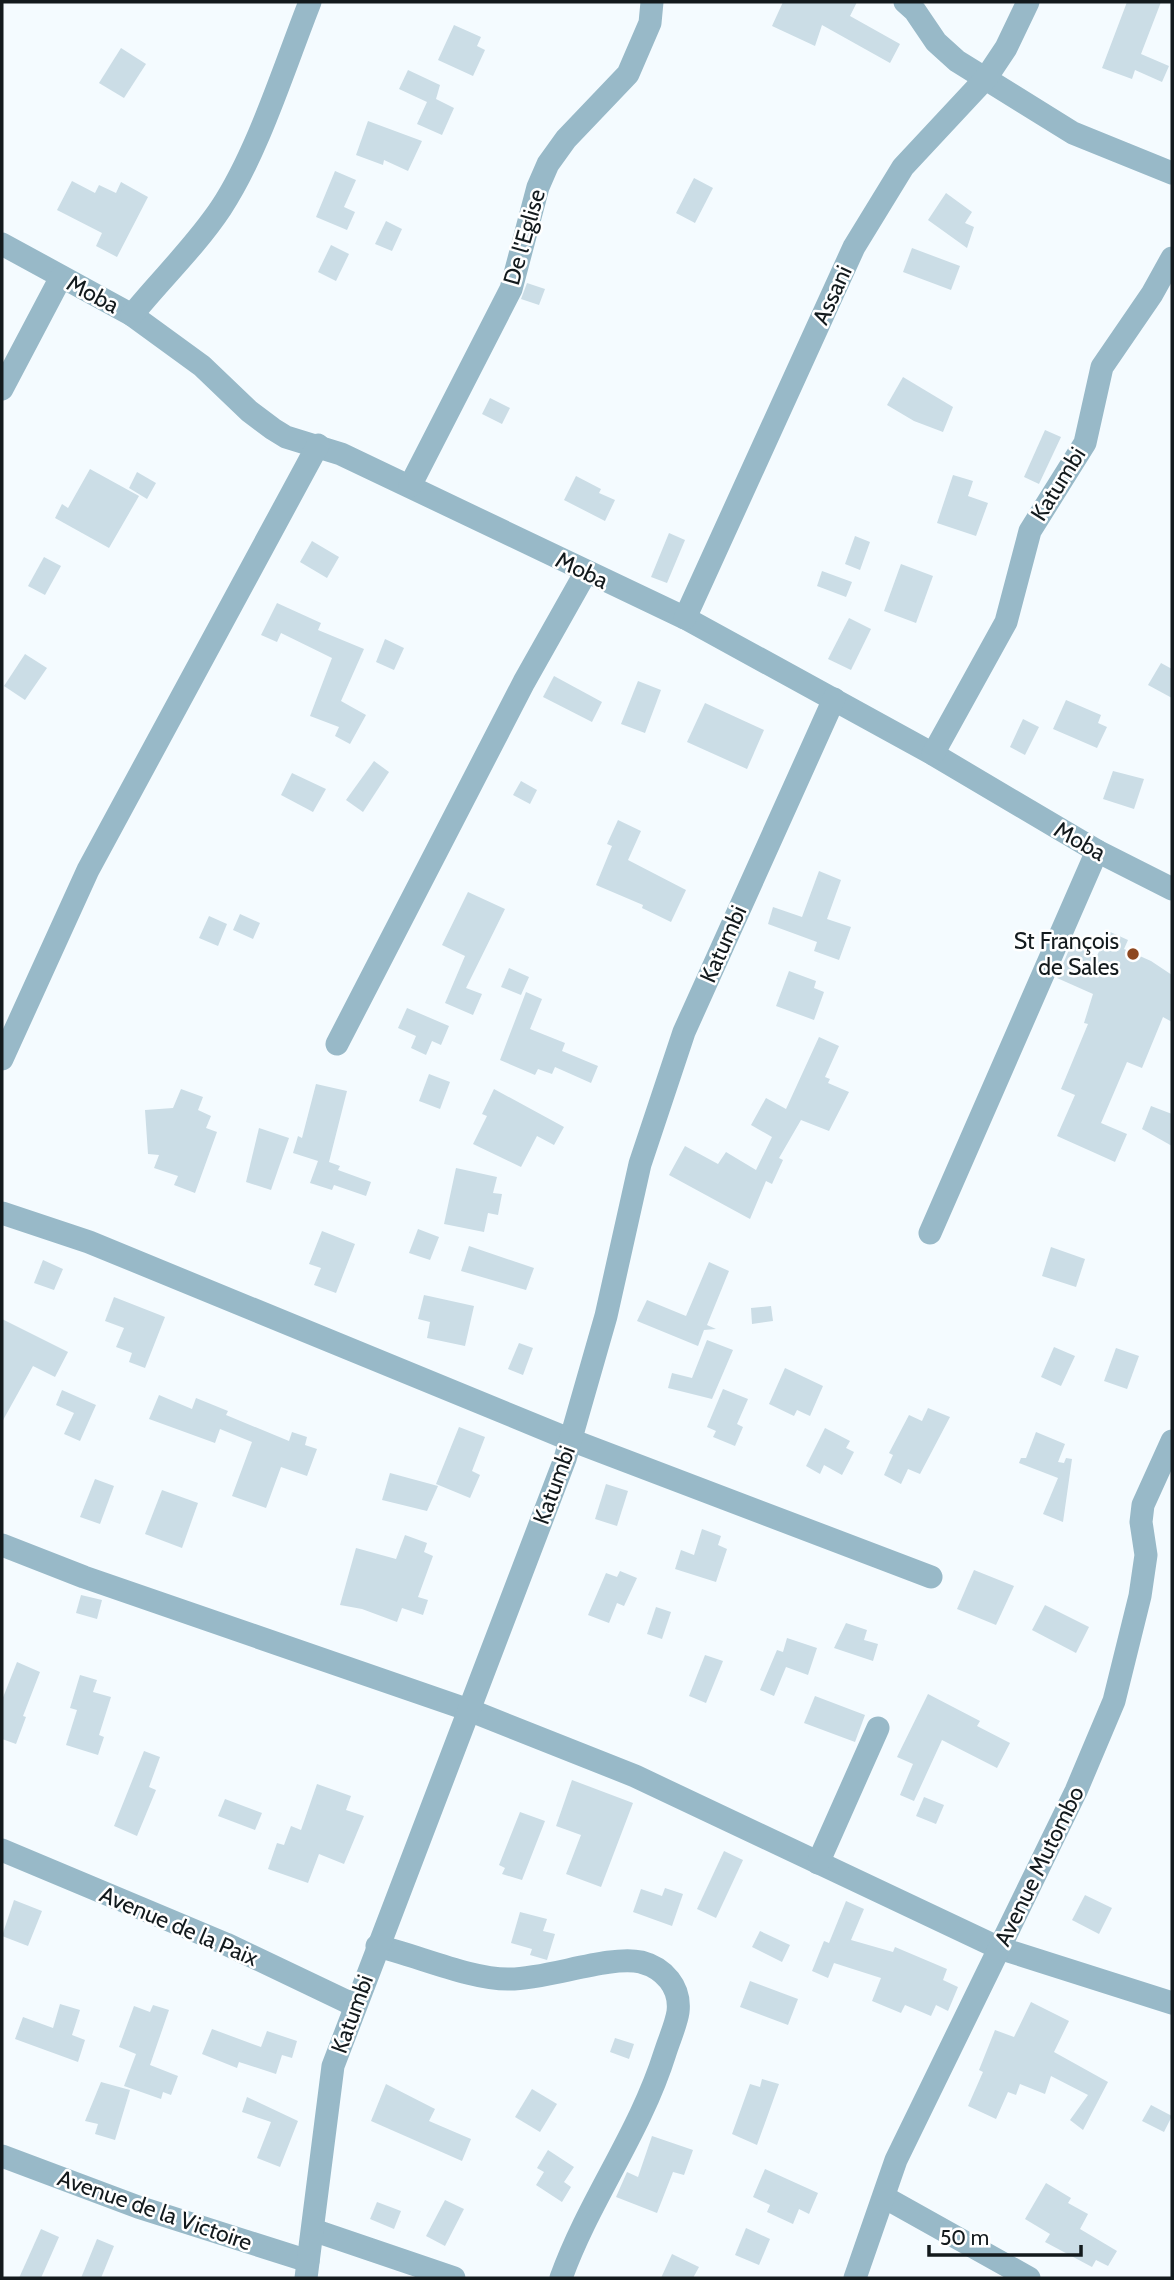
<svg xmlns="http://www.w3.org/2000/svg" width="1174" height="2280" viewBox="0 0 1174 2280" font-family="Cabin,sans-serif">
	<style>
		.building { fill: #cbdde6 }
		.lines { fill: none; stroke-linecap: round; stroke-linejoin: round }
		.street { stroke: #98b9c8; stroke-width: 23 }
		.poi-dot { fill: #8d4720; stroke: #fff; stroke-width: 2.5 }
		.labels { text-anchor: middle; stroke-width: 5; stroke-linejoin: round; paint-order: stroke }
		.street-label { font-size: 23px; fill: #131a1d; stroke: #fff }
		.poi-label { font-size: 23px; fill: #131a1d; stroke: #fff; text-anchor: end }
	</style>
	<rect width="100%" height="100%" fill="#f4fbff"/>
	<g class="building">
		<polygon points="783,2 857,2 850,16 900,44 890,63 822,25 815,46 772,26"/>
		<polygon points="1127,2 1161,2 1141,54 1169,66 1162,82 1135,70 1132,79 1102,68"/>
		<polygon points="454,25 481,37 477,46 485,50 473,76 438,60"/>
		<polygon points="121,48 146,64 124,98 99,83"/>
		<polygon points="408,70 440,85 436,99 454,108 442,135 417,124 427,102 399,89"/>
		<polygon points="368,121 422,141 408,171 384,160 383,165 356,155"/>
		<polygon points="335,171 356,180 344,207 355,212 347,230 316,217"/>
		<polygon points="694,178 713,188 695,223 676,213"/>
		<polygon points="72,181 95,193 99,185 116,193 121,182 148,197 117,257 96,246 102,233 57,210"/>
		<polygon points="946,193 972,212 965,223 974,227 967,248 928,220"/>
		<polygon points="386,221 402,229 392,251 375,244"/>
		<polygon points="331,245 349,254 336,281 318,272"/>
		<polygon points="912,248 960,266 951,290 903,272"/>
		<polygon points="527,283 545,289 539,305 521,299"/>
		<polygon points="903,377 953,407 943,432 914,421 887,405"/>
		<polygon points="490,398 510,408 502,424 482,414"/>
		<polygon points="1045,430 1061,437 1039,484 1024,477"/>
		<polygon points="90,469 139,496 109,548 55,518 62,504 68,508"/>
		<polygon points="137,472 156,483 147,499 129,488"/>
		<polygon points="953,475 973,481 968,496 988,503 976,536 937,523"/>
		<polygon points="576,476 601,489 599,493 615,500 605,521 564,500"/>
		<polygon points="669,533 685,540 667,583 651,577"/>
		<polygon points="855,536 870,542 860,570 845,564"/>
		<polygon points="312,541 339,557 327,578 300,562"/>
		<polygon points="44,557 61,566 45,595 28,586"/>
		<polygon points="901,564 933,576 916,623 884,611"/>
		<polygon points="822,571 852,582 846,597 817,586"/>
		<polygon points="277,603 321,623 318,630 364,649 341,701 366,715 350,744 335,736 339,727 310,716 332,658 281,633 277,642 261,635"/>
		<polygon points="849,618 871,629 851,670 828,659"/>
		<polygon points="385,639 404,648 394,670 376,662"/>
		<polygon points="25,654 47,668 25,700 4,686"/>
		<polygon points="1161,663 1172,669 1172,698 1148,685"/>
		<polygon points="554,676 602,702 592,722 543,697"/>
		<polygon points="638,681 661,690 645,733 621,724"/>
		<polygon points="1066,700 1101,715 1098,723 1107,727 1097,748 1053,729"/>
		<polygon points="705,703 764,730 747,769 687,742"/>
		<polygon points="1023,719 1039,727 1025,755 1010,747"/>
		<polygon points="374,761 389,772 363,812 346,800"/>
		<polygon points="1113,771 1144,779 1134,809 1103,799"/>
		<polygon points="292,773 326,789 313,812 281,795"/>
		<polygon points="521,781 537,790 530,804 513,795"/>
		<polygon points="618,820 641,831 628,860 686,890 671,922 642,908 643,905 596,885 612,846 607,844"/>
		<polygon points="819,871 841,880 827,919 851,927 839,960 814,951 817,942 768,924 773,907 802,917"/>
		<polygon points="468,892 505,909 466,988 482,994 473,1015 445,1003 465,956 442,945"/>
		<polygon points="240,914 260,923 253,939 233,930"/>
		<polygon points="209,916 227,924 218,946 199,938"/>
		<polygon points="1108,931 1128,940 1124,949 1151,961 1172,975 1172,1022 1163,1017 1142,1068 1127,1062 1101,1123 1127,1134 1115,1162 1057,1136 1075,1095 1061,1089 1088,1024 1084,1023 1093,994 1057,978 1071,945 1097,956"/>
		<polygon points="509,968 529,977 521,995 501,987"/>
		<polygon points="789,971 816,981 814,988 824,992 814,1020 776,1006"/>
		<polygon points="526,992 542,999 530,1029 565,1043 562,1051 598,1066 591,1083 555,1067 552,1074 538,1069 535,1075 500,1060"/>
		<polygon points="407,1008 449,1026 441,1045 432,1041 426,1055 411,1048 416,1036 398,1028"/>
		<polygon points="819,1037 839,1046 825,1077 830,1079 828,1083 849,1092 829,1131 801,1120 779,1158 783,1160 772,1184 766,1181 750,1219 669,1175 685,1146 718,1164 726,1152 756,1170 772,1137 751,1125 766,1098 786,1109"/>
		<polygon points="429,1074 450,1082 440,1109 419,1101"/>
		<polygon points="316,1084 347,1091 329,1162 340,1166 338,1170 371,1182 366,1196 334,1185 332,1190 310,1183 318,1161 293,1153 298,1136 302,1138"/>
		<polygon points="181,1089 203,1097 198,1110 211,1116 206,1128 217,1132 195,1193 174,1185 178,1176 154,1168 159,1155 148,1154 145,1110 173,1108"/>
		<polygon points="494,1089 564,1127 554,1145 537,1136 521,1167 473,1144 487,1116 482,1114"/>
		<polygon points="1151,1106 1172,1114 1172,1146 1142,1129"/>
		<polygon points="259,1128 289,1138 271,1190 246,1182"/>
		<polygon points="456,1168 497,1177 493,1193 502,1194 498,1215 488,1213 484,1232 444,1224"/>
		<polygon points="418,1229 439,1237 430,1260 409,1253"/>
		<polygon points="322,1231 355,1244 336,1293 314,1285 321,1268 309,1264"/>
		<polygon points="469,1246 534,1268 526,1290 461,1271"/>
		<polygon points="1051,1247 1085,1259 1076,1287 1042,1276"/>
		<polygon points="43,1260 63,1269 54,1290 34,1283"/>
		<polygon points="709,1262 729,1271 707,1325 716,1329 704,1330 698,1346 637,1321 647,1300 686,1316"/>
		<polygon points="424,1295 474,1306 465,1346 427,1338 430,1322 418,1319"/>
		<polygon points="114,1297 165,1317 145,1368 129,1362 132,1353 116,1347 124,1328 105,1321"/>
		<polygon points="771,1306 773,1321 752,1324 751,1308"/>
		<polygon points="2,1319 68,1352 55,1377 33,1366 2,1422"/>
		<polygon points="707,1340 733,1350 712,1399 668,1388 672,1373 692,1378"/>
		<polygon points="519,1343 533,1348 523,1375 508,1369"/>
		<polygon points="1054,1347 1075,1356 1061,1386 1041,1377"/>
		<polygon points="1116,1348 1139,1356 1127,1389 1104,1381"/>
		<polygon points="785,1368 823,1386 810,1416 797,1410 794,1416 769,1404"/>
		<polygon points="723,1389 748,1399 737,1424 743,1427 735,1446 713,1437 716,1431 707,1427"/>
		<polygon points="62,1390 96,1405 80,1441 64,1434 74,1413 56,1405"/>
		<polygon points="159,1395 192,1409 196,1398 228,1411 226,1415 289,1441 292,1432 307,1437 305,1445 317,1449 307,1476 281,1467 266,1508 232,1496 252,1442 220,1429 215,1443 149,1419"/>
		<polygon points="928,1408 950,1417 920,1474 908,1469 901,1484 884,1475 893,1455 889,1453 909,1415 922,1421"/>
		<polygon points="459,1427 485,1437 472,1471 480,1475 470,1498 436,1484"/>
		<polygon points="825,1428 850,1441 846,1448 854,1452 842,1475 824,1465 820,1474 806,1466"/>
		<polygon points="1036,1432 1065,1444 1058,1462 1064,1463 1066,1458 1072,1459 1063,1522 1043,1514 1058,1478 1019,1463 1021,1458 1026,1458"/>
		<polygon points="390,1473 438,1486 427,1511 382,1500"/>
		<polygon points="95,1479 114,1486 100,1524 80,1517"/>
		<polygon points="606,1484 628,1491 617,1526 595,1519"/>
		<polygon points="162,1490 198,1503 182,1548 145,1534"/>
		<polygon points="702,1529 721,1536 718,1545 727,1549 716,1582 675,1569 681,1550 694,1555"/>
		<polygon points="405,1535 427,1543 424,1552 433,1556 418,1597 428,1600 423,1615 402,1608 397,1622 362,1609 340,1605 356,1548 396,1559"/>
		<polygon points="974,1570 1014,1586 996,1625 957,1609"/>
		<polygon points="620,1571 637,1578 624,1606 617,1603 609,1623 588,1615 606,1573 617,1577"/>
		<polygon points="81,1595 102,1600 97,1619 76,1613"/>
		<polygon points="1045,1605 1089,1627 1076,1653 1032,1630"/>
		<polygon points="656,1607 671,1612 662,1639 647,1634"/>
		<polygon points="846,1623 867,1630 864,1640 878,1644 873,1661 834,1648"/>
		<polygon points="787,1638 817,1648 808,1675 786,1667 774,1696 760,1690 777,1650 783,1652"/>
		<polygon points="705,1655 723,1661 706,1703 689,1696"/>
		<polygon points="17,1662 40,1672 23,1716 26,1717 16,1744 2,1739 2,1700"/>
		<polygon points="80,1675 97,1680 93,1692 111,1697 99,1735 104,1737 98,1755 66,1745 77,1710 70,1708"/>
		<polygon points="928,1694 980,1721 977,1726 1010,1743 997,1768 942,1740 914,1801 900,1795 913,1764 897,1757"/>
		<polygon points="815,1696 865,1715 855,1742 804,1723"/>
		<polygon points="144,1751 160,1757 149,1787 156,1790 137,1836 114,1826"/>
		<polygon points="572,1780 633,1803 601,1887 566,1874 581,1835 556,1826"/>
		<polygon points="317,1784 351,1796 346,1810 364,1816 344,1864 319,1854 308,1883 268,1869 277,1843 284,1845 291,1826 301,1830"/>
		<polygon points="924,1797 944,1805 936,1824 916,1816"/>
		<polygon points="225,1799 262,1813 255,1830 218,1816"/>
		<polygon points="520,1812 545,1821 522,1880 502,1874 505,1868 499,1865"/>
		<polygon points="724,1851 743,1860 716,1918 697,1909"/>
		<polygon points="665,1888 683,1894 672,1926 633,1912 641,1889 662,1896"/>
		<polygon points="1085,1895 1112,1908 1099,1934 1072,1920"/>
		<polygon points="14,1900 42,1911 28,1946 2,1936"/>
		<polygon points="846,1901 864,1909 851,1940 893,1952 895,1947 947,1969 943,1980 958,1987 948,2011 936,2005 931,2016 905,2005 901,2013 872,2001 881,1978 834,1963 828,1978 812,1971 824,1941 829,1943"/>
		<polygon points="520,1912 547,1919 543,1931 555,1934 547,1960 530,1955 532,1949 511,1943"/>
		<polygon points="760,1931 790,1945 782,1962 752,1947"/>
		<polygon points="750,1981 798,1999 788,2025 740,2007"/>
		<polygon points="1031,2002 1069,2021 1054,2052 1108,2082 1083,2130 1070,2120 1088,2095 1051,2076 1045,2094 1020,2084 1016,2095 1008,2092 996,2119 968,2106 983,2072 979,2070 995,2030 1014,2037"/>
		<polygon points="60,2004 80,2010 72,2035 85,2040 78,2062 15,2039 23,2017 53,2028"/>
		<polygon points="153,2005 169,2010 150,2065 178,2076 171,2095 163,2092 161,2099 124,2086 136,2054 119,2047 134,2006 150,2012"/>
		<polygon points="212,2029 261,2047 267,2031 297,2041 292,2058 282,2055 276,2074 239,2062 237,2068 202,2054"/>
		<polygon points="615,2038 634,2044 629,2059 610,2052"/>
		<polygon points="762,2079 779,2084 757,2145 732,2134 750,2084 760,2087"/>
		<polygon points="101,2082 130,2090 115,2140 95,2134 98,2124 85,2121"/>
		<polygon points="386,2084 435,2109 429,2121 471,2139 462,2161 371,2121"/>
		<polygon points="532,2089 557,2104 540,2132 515,2117"/>
		<polygon points="247,2097 298,2121 280,2167 257,2158 271,2122 242,2112"/>
		<polygon points="1151,2105 1172,2116 1164,2132 1142,2121"/>
		<polygon points="652,2136 693,2150 684,2175 673,2172 657,2213 616,2197 627,2172 638,2177"/>
		<polygon points="548,2150 574,2167 564,2182 571,2187 562,2202 536,2185 544,2172 537,2168"/>
		<polygon points="765,2169 818,2193 809,2214 799,2209 793,2224 767,2212 770,2205 753,2197"/>
		<polygon points="1046,2183 1071,2198 1068,2203 1088,2214 1080,2229 1117,2251 1108,2266 1096,2260 1092,2267 1045,2242 1050,2234 1025,2219"/>
		<polygon points="445,2200 464,2209 445,2246 426,2236"/>
		<polygon points="377,2202 401,2211 394,2229 370,2219"/>
		<polygon points="746,2228 770,2239 759,2265 735,2255"/>
		<polygon points="41,2229 59,2237 41,2278 19,2278"/>
		<polygon points="97,2239 114,2246 101,2278 81,2278"/>
		<polygon points="672,2254 699,2267 693,2278 661,2278"/>
	</g>
	<g class="lines">
		<g class="street">
			<polyline points="905,2 915,11 936,42 957,61 1073,133 1172,173"/>
			<polyline points="2,244 132,315 202,366 249,411 273,429 286,437 341,454 685,618 933,754 1097,851 1172,889"/>
			<path d="M 132,315 C 161,279 195,247 221,208 C 258,152 285,65 310,2"/>
			<polyline points="2,389 61,277"/>
			<polyline points="410,486 511,289 538,187 548,164 566,139 628,74 650,23 652,2"/>
			<polyline points="685,618 854,247 903,167 986,78 1006,48 1028,2"/>
			<polyline points="933,754 1006,622 1030,531 1085,443 1102,367 1152,294 1172,258"/>
			<polyline points="337,1044 524,682 586,572"/>
			<polyline points="2,1059 88,870 318,445"/>
			<polyline points="2,1213 89,1242 571,1440 931,1577"/>
			<polyline points="930,1233 1097,851"/>
			<polyline points="2,1545 84,1577 469,1710 635,1776 999,1948 1172,2003"/>
			<polyline points="2,1850 226,1944 354,2005"/>
			<polyline points="818,1863 878,1728"/>
			<path d="M 377,1946 C 416,1955 472,1980 510,1979 C 548,1979 609,1955 641,1962 C 664,1968 681,1987 678,2012 C 676,2025 669,2040 665,2053 C 640,2133 589,2200 561,2278"/>
			<polyline points="2,2156 138,2207 308,2261"/>
			<polyline points="884,2197 1029,2278"/>
			<polyline points="313,2230 454,2278"/>
			<polyline points="306,2278 333,2066 565,1459 606,1316 640,1164 684,1032 834,699"/>
			<polyline points="855,2278 896,2160 1076,1791 1114,1701 1140,1596 1146,1555 1141,1522 1143,1505 1172,1441"/>
		</g>
	</g>
	<circle class="poi-dot" cx="1133" cy="954" r="7"/>
	<g class="labels">
		<g class="street-label">
			<text transform="translate(524 237) rotate(-74)" y="8">De l'Eglise</text>
			<text transform="translate(93 294) rotate(28)" y="8">Moba</text>
			<text transform="translate(832 295) rotate(-65)" y="8">Assani</text>
			<text transform="translate(1058 484) rotate(-58)" y="8">Katumbi</text>
			<text transform="translate(582 570) rotate(26)" y="8">Moba</text>
			<text transform="translate(1080 841) rotate(30)" y="8">Moba</text>
			<text transform="translate(723 944) rotate(-66)" y="8">Katumbi</text>
			<text transform="translate(554 1485) rotate(-70)" y="8">Katumbi</text>
			<text transform="translate(1039 1866) rotate(-64)" y="8">Avenue Mutombo</text>
			<text transform="translate(179 1926) rotate(23)" y="8">Avenue de la Paix</text>
			<text transform="translate(352 2014) rotate(-70)" y="8">Katumbi</text>
			<text transform="translate(155 2210) rotate(19)" y="8">Avenue de la Victoire</text>
		</g>
		<g class="poi-label">
			<text x="1119" y="949">St François<tspan x="1119" dy="26">de Sales</tspan></text>
		</g>
	</g>
	<rect width="1174" height="2280" fill="none" stroke="#131a1d" stroke-width="7"/>
	<path d="M929 2245v10h152v-10" fill="none" stroke="#131a1d" stroke-width="3.5"/>
	<text x="940" y="2245" font-size="21" fill="#131a1d" stroke="#ffffff" stroke-width="5" paint-order="stroke">50 m</text>
</svg>
